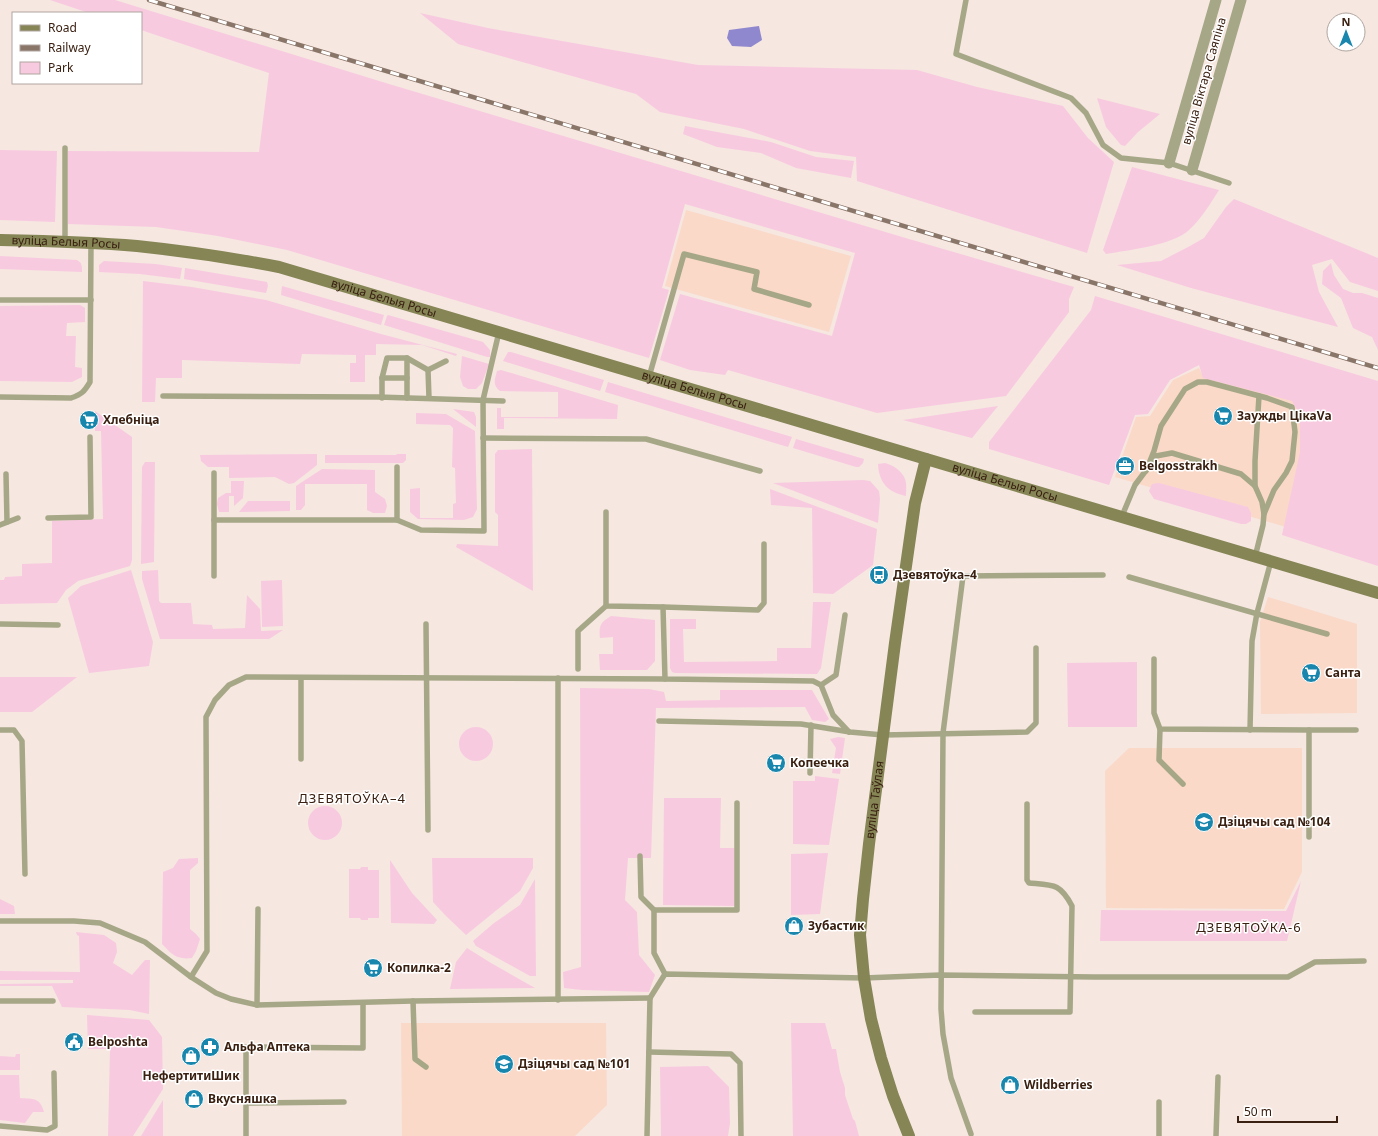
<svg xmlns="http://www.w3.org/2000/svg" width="1378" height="1136" viewBox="0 0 1378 1136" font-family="'Noto Sans',sans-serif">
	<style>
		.built { fill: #fad9c9 }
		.green { fill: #f8cae0 }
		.water { fill: #9088ce }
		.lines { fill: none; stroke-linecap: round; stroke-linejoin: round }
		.lane { stroke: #a6a787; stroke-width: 5.5 }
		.street { stroke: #a6a787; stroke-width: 11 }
		.secondary { stroke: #858556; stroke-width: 12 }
		.rail-casing { stroke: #8a7569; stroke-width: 4.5 }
		.rail { stroke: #fff; stroke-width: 3; stroke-dasharray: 9; stroke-linecap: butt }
		.labels { text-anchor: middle; stroke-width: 3; stroke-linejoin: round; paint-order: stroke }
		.street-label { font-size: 12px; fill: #3a2011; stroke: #fff }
		.poi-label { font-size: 12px; font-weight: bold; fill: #3a2011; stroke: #fff; text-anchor: start }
		.neighbourhood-label { font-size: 13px; letter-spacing: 1px; fill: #3a2011; stroke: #fff }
	</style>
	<rect width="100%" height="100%" fill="#f6e7e0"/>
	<g class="built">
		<polygon points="686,210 851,256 829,332 665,286"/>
		<polygon points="1199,368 1202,374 1290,396 1300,404 1302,450 1286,527 1115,477 1136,417 1150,416 1173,380"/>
		<polygon points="1268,597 1357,624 1357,713 1261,714 1260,622"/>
		<polygon points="1129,748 1302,748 1302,872 1284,909 1106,908 1105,771"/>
		<polygon points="401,1023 606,1023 607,1105 575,1136 402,1136"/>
	</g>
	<g class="green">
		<polygon points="50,0 115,0 389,84 909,239 1074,287 1069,299 1069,312 1006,396 877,413 728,370 725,375 690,370 660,360 680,294 832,336 855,253 685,204 662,288 669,290 649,358 287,250 218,236 156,227 68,224 68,151 259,152 269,73 141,30 141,13 89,13"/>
		<polygon points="420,13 488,28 698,65 917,70 977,87 1063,106 1088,138 1114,162 1087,253 857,181 856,157 810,151 744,129 660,112 636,94 458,44"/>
		<polygon points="1097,98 1160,114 1138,132 1125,146 1121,145 1106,127"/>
		<polygon points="685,126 771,142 816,157 854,161 851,178 796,168 761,153 717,147 683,134"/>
		<polygon points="0,150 57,151 55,222 0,220"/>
		<path d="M 1132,167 L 1219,190 C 1210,204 1202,218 1189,230 C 1173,245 1129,250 1106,254 L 1103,250 Z"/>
		<polygon points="1234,199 1378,258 1378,291 1350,282 1332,259 1312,265 1319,292 1338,327 1191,288 1117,265 1161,261 1190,246 1204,238 1226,207"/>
		<path d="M 0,256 L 77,260 C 82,263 82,266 82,272 L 0,269 Z"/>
		<polygon points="104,261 156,264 182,268 180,279 140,274 99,272 99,265"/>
		<polygon points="1331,263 1334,275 1343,289 1353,293 1362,293 1378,298 1378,350 1372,337 1353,328 1341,298 1322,284 1323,271"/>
		<polygon points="185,268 267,282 268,286 266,293 184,279"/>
		<polygon points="143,281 192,287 266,300 381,334 457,354 456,356 422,345 376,344 376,355 365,355 365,382 350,382 350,363 356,363 356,355 302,354 300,364 182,360 182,378 156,378 155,402 142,402"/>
		<polygon points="282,286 384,315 381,325 281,295"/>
		<polygon points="1095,296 1378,381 1378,566 1282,535 1300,452 1300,415 1292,401 1203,378 1199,365 1170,380 1148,414 1135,415 1109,485 989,449 989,442 1091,310"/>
		<polygon points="80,305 85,308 85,322 67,323 66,336 76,336 75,367 82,368 82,377 72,382 0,381 0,306"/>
		<polygon points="388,315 483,342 490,350 490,357 487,357 384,325 387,316"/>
		<polygon points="508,352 511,352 604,380 600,391 503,361"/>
		<polygon points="462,356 489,364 482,383 476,389 468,389 463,386 460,377"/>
		<path d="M 501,370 L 618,405 L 617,419 L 504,418 L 504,429 L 497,429 L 497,408 L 501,408 L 501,417 L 558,417 L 558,392 L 500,391 C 492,385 495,379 497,371 Z"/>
		<polygon points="608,382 792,437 788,447 605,392"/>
		<polygon points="998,406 972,438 903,420"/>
		<polygon points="453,409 474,412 476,417 476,427"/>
		<polygon points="95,411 132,437 132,560 130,566 78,581 66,590 57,603 0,604 0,580 4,580 5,577 22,576 22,564 52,563 52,521 103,519 101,431 95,431"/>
		<polygon points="416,413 446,414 475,431 477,509 473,517 464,520 418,519 410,512 410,489 420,488 420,518 453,518 453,504 456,503 455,468 452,467 453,428 450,425 416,424"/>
		<polygon points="796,439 864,459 863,463 859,467 856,467 793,448"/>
		<polygon points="532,449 533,591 456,547 457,544 498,546 498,515 495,512 495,454 498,450"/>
		<polygon points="317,454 317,465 294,483 289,484 275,477 229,478 229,467 208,467 201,461 200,455"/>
		<polygon points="397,454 406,454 406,460 403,463 325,463 325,455 396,455"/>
		<polygon points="145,462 155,462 154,562 141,564 142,467"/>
		<path d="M 885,463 C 893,465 902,471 905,479 C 907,484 906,491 906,496 C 888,492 879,483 878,464 Z"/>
		<polygon points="322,469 375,470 375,492 385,499 387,506 385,513 373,513 367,510 367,484 305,484 305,505 301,510 296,510 296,486"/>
		<polygon points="863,480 870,481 879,491 880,499 878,523 773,483"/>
		<polygon points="231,481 244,481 243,498 234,506 234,496 229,496 229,512 219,512 217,504 218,498 226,493 231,493"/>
		<polygon points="1159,483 1248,507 1251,513 1251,521 1246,524 1241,524 1154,499 1149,491 1152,484"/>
		<polygon points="770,489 877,529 873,565 833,594 813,593 812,508 771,505"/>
		<polygon points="248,501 290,501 290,511 239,512"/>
		<polygon points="131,570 153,642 149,666 89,673 68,598 81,586"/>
		<polygon points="158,570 159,601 161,603 191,603 193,624 212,625 213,629 245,628 247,595 260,609 261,631 283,630 269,639 160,639 142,579 142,571"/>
		<polygon points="282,580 283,626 262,627 261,581"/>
		<polygon points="813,602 831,602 821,668 817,674 675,673 672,672 670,668 670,619 696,619 696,629 683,629 684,662 777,661 777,648 811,648"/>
		<path d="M 611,616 L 655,620 L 655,661 L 647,670 L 600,670 L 599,654 L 613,654 L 613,637 L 600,638 C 599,625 600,623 611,616 Z"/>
		<polygon points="1137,662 1137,727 1068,727 1067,663"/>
		<polygon points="0,677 77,677 32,712 0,712"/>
		<polygon points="580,688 649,689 664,692 666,701 720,700 720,690 812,690 829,719 825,722 812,720 805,707 656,708 651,858 628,858 625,900 637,912 639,955 655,975 649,992 582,990 564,988 563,972 581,967"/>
		<circle cx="476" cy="744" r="17"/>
		<polygon points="838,737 845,738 840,774 832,773 836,748 830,739"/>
		<polygon points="815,776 839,779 829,845 793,844 793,781 815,781"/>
		<polygon points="664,798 721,798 720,848 736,848 736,906 663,905"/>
		<circle cx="325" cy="823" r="17"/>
		<polygon points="828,853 820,914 791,915 791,854"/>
		<path d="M 198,858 L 198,863 L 190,870 L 190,929 L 196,934 L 200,939 L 196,951 L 192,958 C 176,960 172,954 162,944 L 163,872 L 173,868 L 179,859 Z"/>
		<polygon points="432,858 533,858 533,868 520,891 466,935 446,916 433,902"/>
		<polygon points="390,860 412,893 437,920 434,924 391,923"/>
		<polygon points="361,867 368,867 368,870 379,870 379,918 368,918 368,920 361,920 360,918 349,918 349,869 360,869"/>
		<polygon points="535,879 536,976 530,976 476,946 473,941 494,923 520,905"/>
		<polygon points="1301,881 1287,941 1100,941 1101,910 1286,911"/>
		<polygon points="0,899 14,906 15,914 0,914"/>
		<polygon points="76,932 104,935 116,943 117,952 113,963 132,975 145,960 150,960 149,1014 130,1010 62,1007 52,986 0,986 0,984 73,983 73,980 0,980 0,971 80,972 79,936 77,935"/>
		<polygon points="467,948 491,963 535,988 450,989 456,962"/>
		<polygon points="87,1015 149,1020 162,1037 163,1089 133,1136 108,1136 110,1049 88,1049"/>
		<polygon points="791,1023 825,1023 832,1049 836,1049 840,1072 845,1088 845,1095 853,1119 855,1121 859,1136 793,1136"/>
		<polygon points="16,1054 20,1054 20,1070 0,1070 0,1056 15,1057"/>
		<polygon points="708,1066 729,1087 730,1123 728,1136 661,1136 660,1067"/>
		<path d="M 0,1075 L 19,1075 L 20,1098 C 33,1099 40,1097 44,1112 L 33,1112 L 25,1123 L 0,1120 Z"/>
		<polygon points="163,1100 163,1136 141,1136"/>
	</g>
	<polygon class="water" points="759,26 762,40 751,47 732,46 727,38 729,30"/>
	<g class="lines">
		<g class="lane">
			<polyline points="966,0 956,54 1071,98 1086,113 1103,145 1121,158 1169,163 1229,183"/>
			<polyline points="65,242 65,148"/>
			<polyline points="0,300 91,300"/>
			<polyline points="407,358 428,370 429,398"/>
			<polyline points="428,370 446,361"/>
			<polyline points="649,377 684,254 757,272 754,289 809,305"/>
			<polyline points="382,378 407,378"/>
			<polyline points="163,396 378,397 503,401"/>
			<path d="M 0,397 L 71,398 C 82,394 84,392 90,382 L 91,244"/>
			<polyline points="382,398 382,378 387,358 407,358 407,398"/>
			<polyline points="483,438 646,439 760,471"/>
			<polyline points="1152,462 1156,456 1172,453 1241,474 1255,486 1262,502 1264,514 1263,525 1255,557"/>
			<polyline points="397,467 397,520"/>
			<polyline points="1146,471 1154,451 1161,426 1185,389 1198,382 1207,382 1267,398 1292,407 1295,432 1292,461 1286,473 1274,490 1264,514"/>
			<polyline points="6,474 7,522"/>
			<polyline points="1255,486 1255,461 1259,396"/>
			<polyline points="606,512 606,606 663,607 665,679 813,681 821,685 833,715 849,732"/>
			<polyline points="1122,516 1135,485 1147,469"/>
			<polyline points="48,518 91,517 90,437"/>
			<polyline points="214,520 397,520 421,530 484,531 483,400 499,332"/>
			<polyline points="0,525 18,518"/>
			<polyline points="214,576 214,473"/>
			<polyline points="1129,577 1327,634"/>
			<polyline points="663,607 758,610 764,603 764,544"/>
			<polyline points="0,624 58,625"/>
			<polyline points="426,624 428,830"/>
			<polyline points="1154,659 1154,713 1160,729 1309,730 1309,837"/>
			<polyline points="578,669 578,631 606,606"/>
			<polyline points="301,678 301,759"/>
			<polyline points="821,685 836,675 845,615"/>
			<polyline points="659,721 801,724 850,732 883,735 1027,732 1036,723 1036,648"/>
			<polyline points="1160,729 1159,760 1183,784"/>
			<polyline points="0,730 14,730 22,741 25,874"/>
			<polyline points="1250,730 1252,641 1257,613 1271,561"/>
			<polyline points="1309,730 1356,730"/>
			<polyline points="810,773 811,725"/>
			<polyline points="640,856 641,897 654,910 654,953 665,974"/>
			<polyline points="654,910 737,910 737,803"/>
			<polyline points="0,921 74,921 100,923 145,942 191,977 216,993 231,999 257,1005 413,1001 650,998"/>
			<polyline points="191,977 207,951 206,717 215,700 229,685 246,677 665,679"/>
			<polyline points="558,1000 558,678"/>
			<polyline points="0,1001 53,1001"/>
			<polyline points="413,1001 415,1059 426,1067"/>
			<polyline points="257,1005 258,909"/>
			<path d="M 975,1012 L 1070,1012 L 1072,906 C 1060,883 1053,885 1029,883 L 1027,880 L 1027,804"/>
			<polyline points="649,1052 731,1054 740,1063 741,1136"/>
			<polyline points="1159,1102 1159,1136"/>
			<polyline points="246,1103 344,1102"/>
			<polyline points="0,1126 47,1130 55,1126 54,1073"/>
			<polyline points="971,1134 951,1078 943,1034 941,1009 943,733 963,576 1103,575"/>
			<polyline points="246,1136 246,1047 363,1048 363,1003"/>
			<polyline points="647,1136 650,998 665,974 864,978 940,975 1094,977 1288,977 1315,962 1364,961"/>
			<polyline points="1216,1136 1218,1077"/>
		</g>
		<g class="street">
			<polyline points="1169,163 1216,0"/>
			<polyline points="1192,170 1241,0"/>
		</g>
		<g class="secondary">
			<path id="s1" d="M 0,240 C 46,241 91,242 137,246 C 185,251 232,258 279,267 L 1378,593"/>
			<path id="s2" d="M 909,1136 L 893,1096 L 881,1058 L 871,1019 L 864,978 L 860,935 L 863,899 L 869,844 L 895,643 L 915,503 L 926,459"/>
		</g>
		<g class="rail-casing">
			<polyline id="rail" points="149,0 1378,368"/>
		</g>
		<use href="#rail" class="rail"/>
	</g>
	<defs>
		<g id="supermarket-disc" transform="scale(1)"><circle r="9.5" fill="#1886ad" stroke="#fff"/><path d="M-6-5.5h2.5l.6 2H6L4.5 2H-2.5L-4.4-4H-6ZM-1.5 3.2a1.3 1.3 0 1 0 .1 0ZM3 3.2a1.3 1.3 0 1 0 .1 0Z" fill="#fff"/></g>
		<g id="office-disc" transform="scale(1)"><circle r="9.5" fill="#1886ad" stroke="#fff"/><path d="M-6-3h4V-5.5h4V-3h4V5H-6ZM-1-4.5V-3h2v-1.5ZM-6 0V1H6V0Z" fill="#fff"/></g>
		<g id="bus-disc" transform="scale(1)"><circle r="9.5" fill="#1886ad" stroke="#fff"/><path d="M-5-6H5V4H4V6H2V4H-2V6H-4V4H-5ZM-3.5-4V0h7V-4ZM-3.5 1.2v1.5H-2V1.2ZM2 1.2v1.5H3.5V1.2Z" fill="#fff"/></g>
		<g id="school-disc" transform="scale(1)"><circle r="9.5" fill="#1886ad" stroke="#fff"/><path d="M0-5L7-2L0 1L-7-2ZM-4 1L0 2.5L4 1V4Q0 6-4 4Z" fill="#fff"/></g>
		<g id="shop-disc" transform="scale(1)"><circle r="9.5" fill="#1886ad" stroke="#fff"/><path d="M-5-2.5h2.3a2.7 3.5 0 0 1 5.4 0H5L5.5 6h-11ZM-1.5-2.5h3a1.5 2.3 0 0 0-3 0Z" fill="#fff"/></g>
		<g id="civic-disc" transform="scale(1)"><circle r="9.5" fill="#1886ad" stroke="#fff"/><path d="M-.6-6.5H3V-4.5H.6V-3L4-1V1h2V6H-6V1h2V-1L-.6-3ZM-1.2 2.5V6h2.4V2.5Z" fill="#fff"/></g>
		<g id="pharmacy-disc" transform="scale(1)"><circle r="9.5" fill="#1886ad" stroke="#fff"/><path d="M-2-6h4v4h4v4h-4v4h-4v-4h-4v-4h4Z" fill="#fff"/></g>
	</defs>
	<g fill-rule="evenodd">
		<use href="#supermarket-disc" x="1223" y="416"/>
		<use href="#supermarket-disc" x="89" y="420"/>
		<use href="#office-disc" x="1125" y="466"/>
		<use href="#bus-disc" x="879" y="575"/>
		<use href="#supermarket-disc" x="1311" y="673"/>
		<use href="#supermarket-disc" x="776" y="763"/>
		<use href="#school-disc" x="1204" y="822"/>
		<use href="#shop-disc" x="794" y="926"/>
		<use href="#supermarket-disc" x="373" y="968"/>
		<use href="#civic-disc" x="74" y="1042"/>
		<use href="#pharmacy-disc" x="210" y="1047"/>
		<use href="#shop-disc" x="191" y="1056"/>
		<use href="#school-disc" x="504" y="1064"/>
		<use href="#shop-disc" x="1010" y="1085"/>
		<use href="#shop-disc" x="194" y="1099"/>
	</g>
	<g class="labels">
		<g class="street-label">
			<text transform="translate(1204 81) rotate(-74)" y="4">вуліца Віктара Саяпіна</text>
			<text dy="4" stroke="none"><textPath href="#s1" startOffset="66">вуліца Белыя Росы</textPath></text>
			<text dy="4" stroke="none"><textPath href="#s1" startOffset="390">вуліца Белыя Росы</textPath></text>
			<text dy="4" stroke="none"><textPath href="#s1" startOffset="714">вуліца Белыя Росы</textPath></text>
			<text dy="4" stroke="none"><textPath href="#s1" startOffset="1038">вуліца Белыя Росы</textPath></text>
			<text dy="4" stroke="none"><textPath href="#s2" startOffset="344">вуліца Таўлая</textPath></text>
		</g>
		<g class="poi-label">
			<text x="1237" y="420">Заужды ЦікаVа</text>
			<text x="103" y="424">Хлебніца</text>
			<text x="1139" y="470">Belgosstrakh</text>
			<text x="893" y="579">Дзевятоўка–4</text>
			<text x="1325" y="677">Санта</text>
			<text x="790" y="767">Копеечка</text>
			<text x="1218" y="826">Дзіцячы сад №104</text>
			<text x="808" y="930">Зубастик</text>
			<text x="387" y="972">Копилка-2</text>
			<text x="88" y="1046">Belposhta</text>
			<text x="224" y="1051">Альфа Аптека</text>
			<text x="518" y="1068">Дзіцячы сад №101</text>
			<text x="191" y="1080" text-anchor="middle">НефертитиШик</text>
			<text x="1024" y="1089">Wildberries</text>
			<text x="208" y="1103">Вкусняшка</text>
		</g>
		<g class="neighbourhood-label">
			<text x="352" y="803">ДЗЕВЯТОЎКА–4</text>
			<text x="1249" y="932">ДЗЕВЯТОЎКА-6</text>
		</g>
	</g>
	<rect x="12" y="12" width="130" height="72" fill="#ffffff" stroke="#b0a6a0"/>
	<rect x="20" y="25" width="20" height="6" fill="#858556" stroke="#b0a6a0"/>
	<text x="48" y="32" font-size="12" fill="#3a2011">Road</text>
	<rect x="20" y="45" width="20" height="6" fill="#8a7569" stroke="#b0a6a0"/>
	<text x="48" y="52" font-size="12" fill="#3a2011">Railway</text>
	<rect x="20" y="62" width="20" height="12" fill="#f8cae0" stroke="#b0a6a0"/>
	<text x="48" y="72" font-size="12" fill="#3a2011">Park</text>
	<g transform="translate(1346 32)"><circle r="19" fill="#ffffff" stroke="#b0a6a0"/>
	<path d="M0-3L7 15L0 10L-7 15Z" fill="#1886ad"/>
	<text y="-6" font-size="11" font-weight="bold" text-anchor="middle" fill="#3a2011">N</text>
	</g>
	<path d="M1238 1116v6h99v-6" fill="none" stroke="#3a2011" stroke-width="2"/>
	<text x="1244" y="1116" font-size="12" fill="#3a2011" stroke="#ffffff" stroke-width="3" paint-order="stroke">50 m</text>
</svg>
